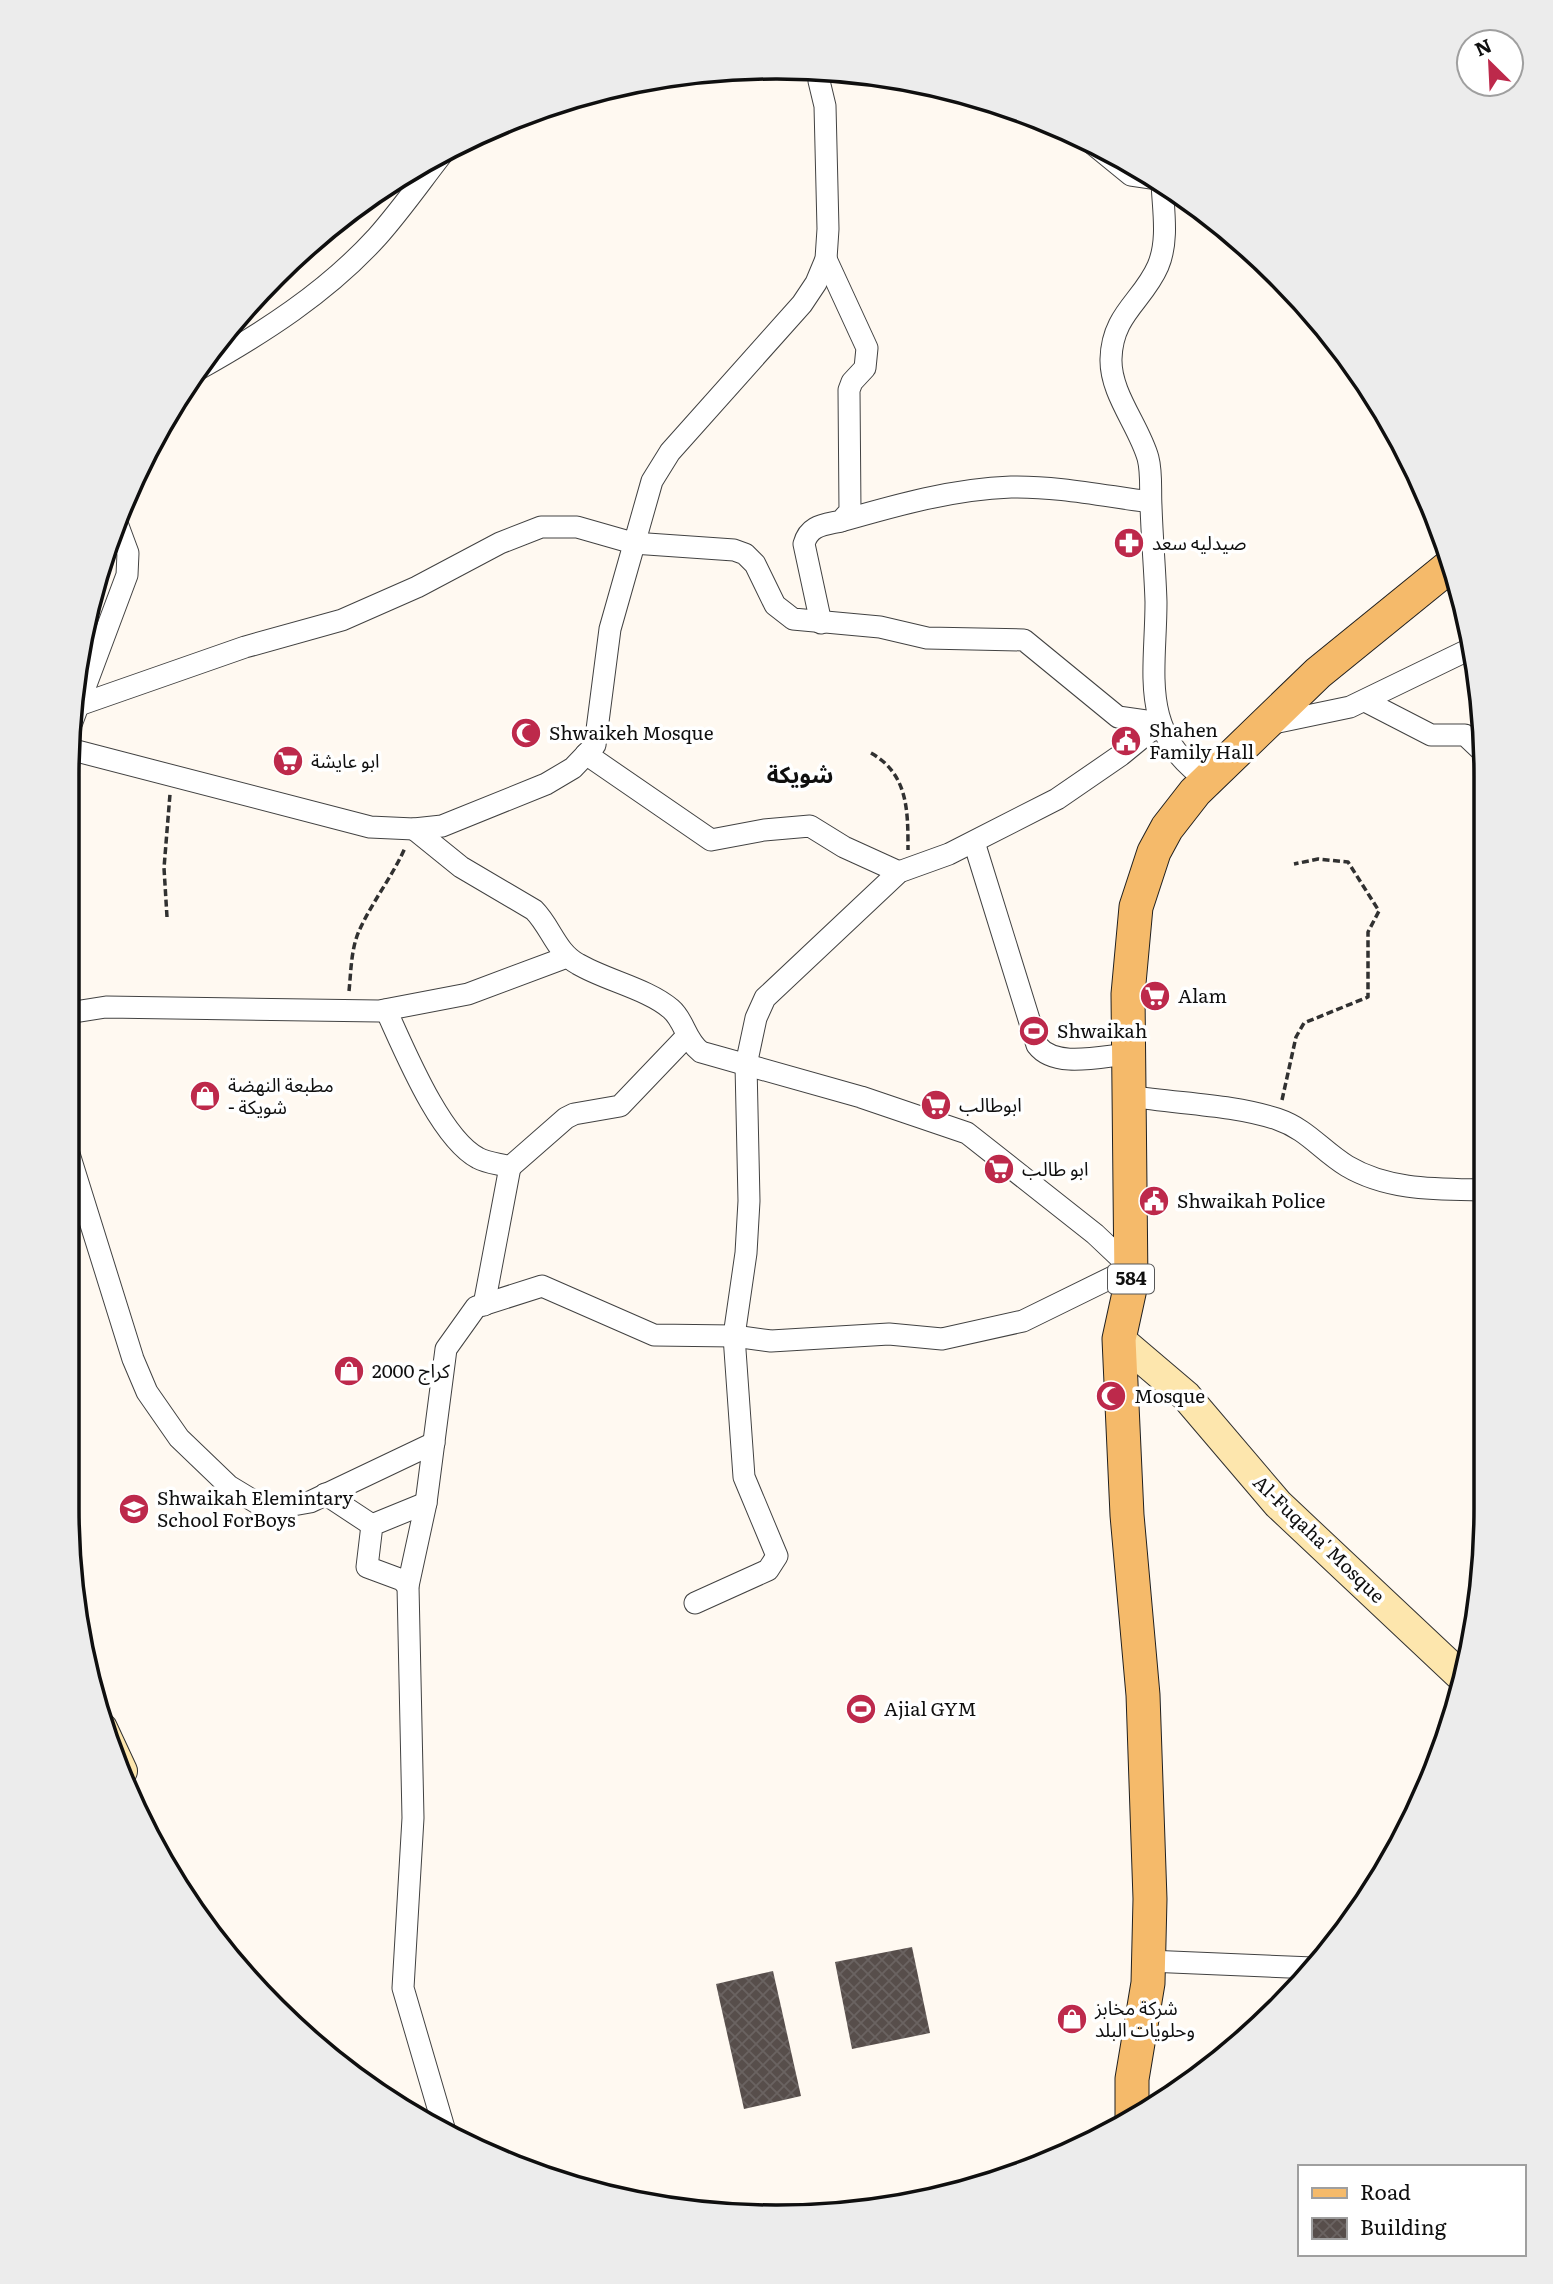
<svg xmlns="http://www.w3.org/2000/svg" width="1553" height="2284" viewBox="0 0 1553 2284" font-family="Literata,'Noto Sans Arabic',serif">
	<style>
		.building { fill: url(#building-cross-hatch) }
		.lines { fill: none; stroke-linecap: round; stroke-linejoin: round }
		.street-casing { stroke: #424242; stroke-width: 23 }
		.secondary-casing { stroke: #313131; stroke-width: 32 }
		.primary-casing { stroke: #202020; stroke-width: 35 }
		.path { stroke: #313131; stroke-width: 3.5; stroke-dasharray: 7 3.5; stroke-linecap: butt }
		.street { stroke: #fff; stroke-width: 21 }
		.secondary { stroke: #fde6ad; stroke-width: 30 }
		.primary { stroke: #f5ba6a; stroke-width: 33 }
		.labels { text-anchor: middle; stroke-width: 7; stroke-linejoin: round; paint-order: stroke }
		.shield { fill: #fff; stroke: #575757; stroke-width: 2 }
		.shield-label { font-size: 18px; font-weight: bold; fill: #0f0f0f }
		.poi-label { font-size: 19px; fill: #0f0f0f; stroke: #fff; text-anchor: start }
		.street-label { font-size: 19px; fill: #0f0f0f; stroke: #fff }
		.quarter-label { font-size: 23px; font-weight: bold; fill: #0f0f0f; stroke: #fff }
		.rim { fill: none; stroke: #0f0f0f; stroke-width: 3.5 }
	</style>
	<defs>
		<pattern id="building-cross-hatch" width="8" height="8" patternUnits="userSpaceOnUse" patternTransform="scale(1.75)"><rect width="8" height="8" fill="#574e4b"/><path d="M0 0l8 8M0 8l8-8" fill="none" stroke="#6a6361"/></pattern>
	</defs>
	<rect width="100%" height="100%" fill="#fff9f1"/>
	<g class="building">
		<polygon points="912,1947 930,2033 852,2049 835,1962"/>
		<polygon points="773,1971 801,2096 744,2109 716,1984"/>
	</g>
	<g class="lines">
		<g class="street-casing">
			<g id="street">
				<polyline points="1093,144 1131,175 1158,179"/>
				<path d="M 1162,182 C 1163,209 1169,240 1158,266 C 1143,301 1112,314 1111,359 C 1110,393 1139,426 1148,458 C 1152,473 1150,491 1151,506 C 1152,538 1155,570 1156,602 C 1156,673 1138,733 1207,780"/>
				<path d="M 197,370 C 263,333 326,293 377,237 C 401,210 421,181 443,153"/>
				<path d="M 841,521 C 897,505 953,489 1011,487 C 1057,486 1104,496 1150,502"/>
				<path d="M 821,623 L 804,544 C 809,525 824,525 841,521 L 850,511 L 849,390 L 852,382 L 865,368 L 867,348 L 826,259"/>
				<polyline points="1365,701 1431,735 1465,735 1484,753"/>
				<polyline points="79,705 245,647 342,620 417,587 500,543 541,527 577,527 633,543 734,550 745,554 755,564 775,605 793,619 880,627 927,638 1024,640 1118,717 1160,723"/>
				<polyline points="72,722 127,575 128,553 118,526"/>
				<polyline points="1264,725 1350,707 1474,647"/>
				<polyline points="69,749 370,827 414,829 442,826 546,784 573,768 595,745 610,629 652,481 670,452 802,304 816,283 826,259 828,229 825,106 819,81 820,71"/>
				<polyline points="586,754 711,840 764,830 810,826 844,847 899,872"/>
				<path d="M 414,829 L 461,867 L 534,910 C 551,927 556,952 578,964 C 605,980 648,989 671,1009 C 685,1021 685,1040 701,1052 L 861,1097 L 967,1133 L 1095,1234 L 1131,1268 L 1023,1321 L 942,1339 L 889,1334 L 771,1341 L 734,1336 L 654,1335 L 542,1286 L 476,1307 L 446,1349 L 426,1503 L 408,1586 L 413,1818 L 403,1988 L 444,2128"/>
				<path d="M 974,842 L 1037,1045 C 1055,1069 1102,1056 1129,1054"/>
				<path d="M 386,1010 C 404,1049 440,1138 478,1158 C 487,1163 500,1164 510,1167 L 566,1118 L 574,1114 L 620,1106 L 686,1037"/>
				<polyline points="68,1013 106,1007 379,1011 468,994 567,957"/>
				<path d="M 1130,1096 C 1178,1104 1231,1104 1277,1119 C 1307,1129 1321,1150 1347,1166 C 1389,1191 1439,1189 1486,1190"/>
				<polyline points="69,1154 133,1359 147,1392 179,1438 229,1486 257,1503 276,1508 310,1502 434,1443"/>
				<polyline points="484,1305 510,1167"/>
				<polyline points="325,1494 372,1525"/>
				<polyline points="408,1586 402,1580 367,1567 372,1525 426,1503"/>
				<polyline points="695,1603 768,1570 777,1556 744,1477 734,1336 746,1253 749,1201 746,1065 756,1018 765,998 899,872 949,854 1057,799 1121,755 1160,723"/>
				<polyline points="1148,1961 1313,1968"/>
			</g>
		</g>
		<g class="secondary-casing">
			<g id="secondary">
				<polyline points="1119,1339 1186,1396 1278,1504 1462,1677"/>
				<polyline points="102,1728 122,1771"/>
			</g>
		</g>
		<g class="primary-casing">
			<polyline id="primary" points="1132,2122 1132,2079 1148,1983 1150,1899 1143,1695 1127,1515 1119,1339 1131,1284 1128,994 1136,907 1154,852 1167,828 1195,792 1318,673 1451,565"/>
		</g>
		<g class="path">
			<path d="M 871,753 C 908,774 908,810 908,850"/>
			<polyline points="167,917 164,868 170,794"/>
			<path d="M 349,991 C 351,972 351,949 359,931 C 372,902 392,877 405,848"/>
			<polyline points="1282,1100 1296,1037 1304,1023 1368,997 1368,932 1379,911 1348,862 1318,859 1294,864"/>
		</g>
		<use href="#street" class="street"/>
		<use href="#secondary" class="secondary"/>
		<use href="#primary" class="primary"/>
	</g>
	<defs>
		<g id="pharmacy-disc" transform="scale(1.575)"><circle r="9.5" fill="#bd294b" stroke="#fff"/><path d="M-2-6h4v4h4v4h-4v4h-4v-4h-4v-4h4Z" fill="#fff"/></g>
		<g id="mosque-disc" transform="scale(1.575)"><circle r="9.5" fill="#bd294b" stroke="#fff"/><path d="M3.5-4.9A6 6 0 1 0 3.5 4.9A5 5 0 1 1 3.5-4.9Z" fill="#fff"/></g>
		<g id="civic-disc" transform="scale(1.575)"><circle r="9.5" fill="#bd294b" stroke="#fff"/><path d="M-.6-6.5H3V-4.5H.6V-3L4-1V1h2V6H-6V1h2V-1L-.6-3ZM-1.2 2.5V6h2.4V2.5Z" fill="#fff"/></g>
		<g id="supermarket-disc" transform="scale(1.575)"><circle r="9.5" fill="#bd294b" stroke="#fff"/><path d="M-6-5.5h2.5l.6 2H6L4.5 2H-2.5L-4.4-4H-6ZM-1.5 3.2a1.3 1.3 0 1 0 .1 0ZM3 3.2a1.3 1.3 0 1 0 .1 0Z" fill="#fff"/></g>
		<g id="stadium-disc" transform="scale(1.575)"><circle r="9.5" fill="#bd294b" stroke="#fff"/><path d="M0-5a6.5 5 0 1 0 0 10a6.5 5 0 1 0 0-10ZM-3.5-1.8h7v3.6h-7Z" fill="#fff"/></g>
		<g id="shop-disc" transform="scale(1.575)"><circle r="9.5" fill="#bd294b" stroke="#fff"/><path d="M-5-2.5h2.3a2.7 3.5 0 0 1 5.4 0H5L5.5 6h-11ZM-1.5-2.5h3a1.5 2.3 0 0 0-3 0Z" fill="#fff"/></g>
		<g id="school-disc" transform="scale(1.575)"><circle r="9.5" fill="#bd294b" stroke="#fff"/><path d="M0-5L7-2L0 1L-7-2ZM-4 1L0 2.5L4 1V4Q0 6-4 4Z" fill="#fff"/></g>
	</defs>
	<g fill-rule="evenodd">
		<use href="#pharmacy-disc" x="1129" y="543"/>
		<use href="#mosque-disc" x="526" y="733"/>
		<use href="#civic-disc" x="1126" y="741"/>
		<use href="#supermarket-disc" x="288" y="761"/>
		<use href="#supermarket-disc" x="1155" y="996"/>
		<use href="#stadium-disc" x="1034" y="1031"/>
		<use href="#shop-disc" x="205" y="1096"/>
		<use href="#supermarket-disc" x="936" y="1105"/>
		<use href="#supermarket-disc" x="999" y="1169"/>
		<use href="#civic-disc" x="1154" y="1201"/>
		<use href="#shop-disc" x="349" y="1371"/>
		<use href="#mosque-disc" x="1111" y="1396"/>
		<use href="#school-disc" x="134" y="1509"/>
		<use href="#stadium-disc" x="861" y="1709"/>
		<use href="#shop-disc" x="1072" y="2019"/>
	</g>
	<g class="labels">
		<rect class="shield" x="1108" y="1264.5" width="46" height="29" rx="5"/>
		<g class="shield-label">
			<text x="1131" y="1285">584</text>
		</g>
		<g class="poi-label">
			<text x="1152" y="550">صيدليه سعد</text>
			<text x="1149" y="737">Shahen<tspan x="1149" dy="22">Family Hall</tspan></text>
			<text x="549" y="740">Shwaikeh Mosque</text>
			<text x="311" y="768">ابو عايشة</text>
			<text x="1178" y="1003">Alam</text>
			<text x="1057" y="1038">Shwaikah</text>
			<text x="228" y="1092">مطبعة النهضة<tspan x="228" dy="22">- شويكة</tspan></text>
			<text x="959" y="1112">ابوطالب</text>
			<text x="1022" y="1176">ابو طالب</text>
			<text x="1177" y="1208">Shwaikah Police</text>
			<text x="372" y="1378">كراج 2000</text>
			<text x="1134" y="1403">Mosque</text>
			<text x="157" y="1505">Shwaikah Elemintary<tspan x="157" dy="22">School ForBoys</tspan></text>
			<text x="884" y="1716">Ajial GYM</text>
			<text x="1095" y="2015">شركة مخابز<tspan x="1095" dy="22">وحلويات البلد</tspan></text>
		</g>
		<g class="street-label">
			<text transform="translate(1319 1539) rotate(44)" y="7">Al-Fuqaha' Mosque</text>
		</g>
		<g class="quarter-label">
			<text x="800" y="783">شويكة</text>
		</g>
	</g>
	<path d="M0 0H1553V2284H0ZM776 79H777A697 697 0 0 1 1474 776V1508A697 697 0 0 1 777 2205H776A697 697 0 0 1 79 1508V776A697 697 0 0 1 776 79Z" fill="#ececec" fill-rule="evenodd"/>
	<path class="rim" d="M776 79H777A697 697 0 0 1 1474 776V1508A697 697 0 0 1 777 2205H776A697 697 0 0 1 79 1508V776A697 697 0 0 1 776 79Z"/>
	<rect x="1298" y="2165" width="228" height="91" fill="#ffffff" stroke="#9f9f9f" stroke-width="2"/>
	<rect x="1312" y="2188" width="35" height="10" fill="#f5ba6a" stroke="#9f9f9f" stroke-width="2"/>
	<text x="1360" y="2200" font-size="21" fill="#0f0f0f">Road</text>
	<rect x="1312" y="2218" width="35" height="21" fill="url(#building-cross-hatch)" stroke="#9f9f9f" stroke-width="2"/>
	<text x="1360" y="2235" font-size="21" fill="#0f0f0f">Building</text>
	<g transform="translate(1490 63) rotate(336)"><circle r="33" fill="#ffffff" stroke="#9f9f9f" stroke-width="2"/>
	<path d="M0-5L12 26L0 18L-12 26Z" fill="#bd294b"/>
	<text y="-10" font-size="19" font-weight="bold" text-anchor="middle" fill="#0f0f0f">N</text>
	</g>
</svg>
